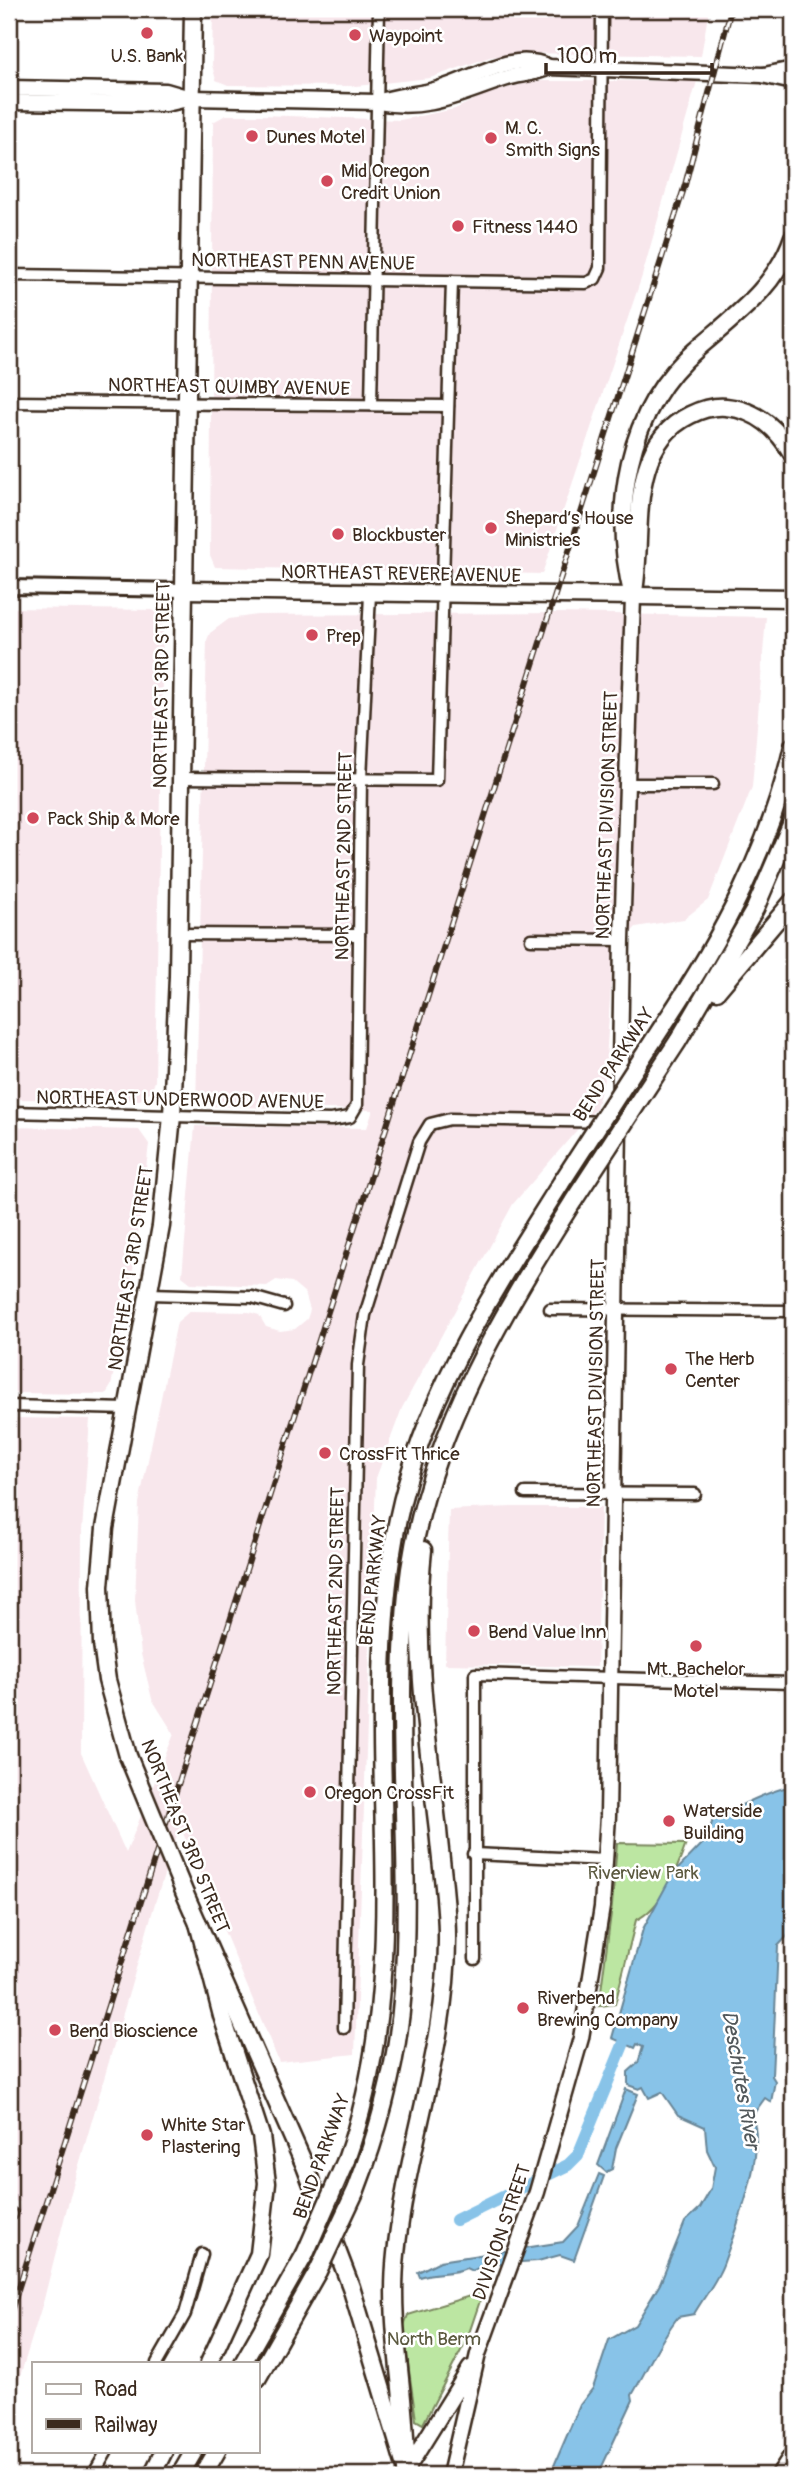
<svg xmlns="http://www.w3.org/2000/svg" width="802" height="2484" viewBox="0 0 802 2484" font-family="Pangolin,sans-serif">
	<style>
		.built { fill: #f8e7ec }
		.green { fill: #bce6a2; stroke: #7c8860; stroke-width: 2 }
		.water { fill: #88c3e8; stroke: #698697; stroke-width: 2 }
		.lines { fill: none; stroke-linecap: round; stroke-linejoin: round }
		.canal { stroke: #88c3e8; stroke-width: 12 }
		.minor-casing { stroke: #3b2a1e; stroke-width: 15 }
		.tertiary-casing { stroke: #3b2a1e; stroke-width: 18 }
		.secondary-casing { stroke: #3b2a1e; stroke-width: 19 }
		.primary-casing { stroke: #3b2a1e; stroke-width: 21 }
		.trunk-casing { stroke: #3b2a1e; stroke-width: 21 }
		.minor { stroke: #fff; stroke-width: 10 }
		.tertiary { stroke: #fff; stroke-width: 12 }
		.secondary { stroke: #fff; stroke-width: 14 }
		.primary { stroke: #fff; stroke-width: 16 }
		.trunk { stroke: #fff; stroke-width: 16 }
		.rail-casing { stroke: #3b2a1e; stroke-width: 6 }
		.rail { stroke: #fff; stroke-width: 3.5; stroke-dasharray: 10; stroke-linecap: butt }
		.primary-bridge-casing { stroke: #3b2a1e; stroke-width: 21; stroke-linecap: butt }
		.trunk-bridge-casing { stroke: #3b2a1e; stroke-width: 21; stroke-linecap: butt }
		.primary-bridge { stroke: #fff; stroke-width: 16 }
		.trunk-bridge { stroke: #fff; stroke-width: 16 }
		.poi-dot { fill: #d1495b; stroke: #fff; stroke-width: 2.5 }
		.labels { text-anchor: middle; stroke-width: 5; stroke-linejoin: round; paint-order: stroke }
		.poi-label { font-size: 19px; fill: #3b2a1e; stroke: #fff; text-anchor: start }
		.street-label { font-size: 19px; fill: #3b2a1e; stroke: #fff }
		.park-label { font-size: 19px; fill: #5b593f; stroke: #fff }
		.water-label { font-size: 21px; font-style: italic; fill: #52585b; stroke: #fff }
	</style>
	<rect width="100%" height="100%" fill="#fff"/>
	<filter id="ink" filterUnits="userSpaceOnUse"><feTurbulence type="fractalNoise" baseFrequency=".0143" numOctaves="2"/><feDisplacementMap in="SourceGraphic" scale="14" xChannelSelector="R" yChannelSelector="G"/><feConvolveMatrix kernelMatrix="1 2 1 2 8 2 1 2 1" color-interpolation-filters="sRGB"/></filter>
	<g filter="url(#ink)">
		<g class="built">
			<polygon points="213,9 709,9 701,56 526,53 490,57 430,78 356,86 228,85 216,80 212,65"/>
			<polygon points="535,81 697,81 642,276 542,574 215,567 210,555 213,122 226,115 260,115 400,120 455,109 488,93"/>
			<polygon points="9,608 153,610 163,618 155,1081 152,1090 140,1100 9,1099"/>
			<polygon points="560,613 766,617 752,787 708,900 684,919 636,927 613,953 605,1076 596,1108 513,1204 402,1408 376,1478 355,2054 279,2062 180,1826 155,1903 70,2196 44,2299 9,2412 9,2229 16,2229 20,2202 9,2201 9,1418 90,1419 82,1531 81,1753 126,1853 174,1734 152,1699 141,1654 135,1600 139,1503 177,1322 190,1311 249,1312 259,1315 266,1327 280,1331 295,1329 307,1319 310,1310 305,1293 292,1282 276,1280 267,1286 191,1283 182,1276 195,1126 367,1128 373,1110 196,1106 207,640 210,633 229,619 257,615"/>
			<polygon points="9,1127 139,1130 149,1144 135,1259 111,1386 106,1394 9,1393"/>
			<polygon points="511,1507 601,1507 597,1667 445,1664 449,1510"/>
		</g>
		<g class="green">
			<path d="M 617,1843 L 686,1844 C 677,1870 662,1908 636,1920 L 615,2004 L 599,2006 L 612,1906 Z"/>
			<polygon points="483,2292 467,2339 423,2424 416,2420 403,2328 408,2315"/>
		</g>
		<g class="water">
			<path d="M 784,1788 L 793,1788 L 793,1930 L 778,1946 L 772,2076 L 775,2081 L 771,2102 L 765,2098 L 752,2116 C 767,2152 737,2225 724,2262 C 718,2280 703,2298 694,2314 L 678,2317 C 659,2341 648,2368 632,2395 L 633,2400 L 598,2475 L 550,2475 L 580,2405 L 593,2388 L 609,2340 L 635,2325 L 660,2284 L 685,2222 L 700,2208 L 711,2189 L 715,2167 L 707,2150 L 705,2127 L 678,2115 L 662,2092 L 649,2098 L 643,2087 L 639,2089 L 628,2085 L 628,2072 L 638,2063 L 643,2047 L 637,2044 L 635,2048 L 612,2038 L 643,1929 L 672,1875 L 707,1839 L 713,1819 C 737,1808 758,1795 784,1788 Z"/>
			<polygon points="626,2089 638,2094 616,2148 612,2169 606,2172 598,2165"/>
			<path d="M 599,2174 L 604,2176 L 574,2260 L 560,2255 L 538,2261 L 487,2264 L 472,2271 L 466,2268 C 451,2275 437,2271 420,2277 L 418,2272 L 440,2261 L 563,2242 L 578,2226 Z"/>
		</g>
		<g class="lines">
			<polyline class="canal" points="456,2220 568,2165 578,2155 630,2028"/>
			<g class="minor-casing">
				<g id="minor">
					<polyline points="9,275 586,283 595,279 600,268 602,9"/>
					<polyline points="9,402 448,406"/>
					<polyline points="371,405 379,9"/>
					<polyline points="180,778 437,780 452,281"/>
					<polyline points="626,784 713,784"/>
					<polyline points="178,934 359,935"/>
					<polyline points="531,939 622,940"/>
					<polyline points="9,1112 331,1120 350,1117 357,1105 361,779 370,594"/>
					<polyline points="150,1294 252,1297 284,1306"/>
					<polyline points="550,1309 793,1311"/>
					<polyline points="9,1406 128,1409"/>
					<polyline points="525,1493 695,1494"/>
					<polyline points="473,1854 606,1860"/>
					<polyline points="475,1959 475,1674 793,1683"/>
					<polyline points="344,2028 358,1365 365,1315 419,1142 430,1124 450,1119 619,1122"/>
					<polyline points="9,2214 12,2214"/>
					<polyline points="157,2363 185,2314 202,2254"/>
					<polyline points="93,2475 107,2451"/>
					<polyline points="776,2475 793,2449"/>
				</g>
			</g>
			<g class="tertiary-casing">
				<polyline id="tertiary" points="9,587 183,590"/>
			</g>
			<g class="secondary-casing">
				<g id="secondary">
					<polyline points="764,75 793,69"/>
					<polyline points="9,88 166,91 190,98"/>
					<path d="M 9,102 L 166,104 L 192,98 L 377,102 C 428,112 460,93 507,78 C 521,74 535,74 549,67"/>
					<path d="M 378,102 C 398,95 418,95 438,89 C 473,80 512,49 549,67 L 762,75 L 793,82"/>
					<polyline points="406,2471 470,2368"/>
					<polyline points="450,2475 478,2354 537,2192 581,2038 602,1907 608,1816 622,940 633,597"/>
				</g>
			</g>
			<g class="primary-casing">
				<g id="primary">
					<polyline points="183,590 793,598"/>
					<polyline points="128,1756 107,1680 102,1644 100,1586 105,1528 161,1226 172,1116 178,976 193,9"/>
					<polyline points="185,1894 305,2166 351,2287 404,2463"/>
				</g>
			</g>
			<g class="trunk-casing">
				<g id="trunk">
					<path d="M 634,591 C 644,533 625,447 690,415 C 700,410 714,406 726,407 C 758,410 778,429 793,455"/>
					<path d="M 633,597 C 611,509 625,410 698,348 C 736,315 776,287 793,237"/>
					<polyline points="717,991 793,901"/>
					<path d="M 664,1024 C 722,938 770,847 793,746"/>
					<polyline points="678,1041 755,909 793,820"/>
					<polyline points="198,1923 222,2016 261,2136 267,2183 259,2254 209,2363"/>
					<path d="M 346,2160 C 422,1948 354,1733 398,1519 C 424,1395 494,1290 561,1183"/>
					<path d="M 356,2190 C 381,2125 398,2060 403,1990 C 413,1851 391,1708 410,1569 C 430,1433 502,1314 574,1200"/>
					<polyline points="243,2363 305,2254"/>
					<polyline points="257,2379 318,2271"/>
					<path d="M 406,2471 C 407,2399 388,2326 396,2254 C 406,2147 448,2045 447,1936 C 447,1900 441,1865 438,1830 C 427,1738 413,1642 423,1550"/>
					<polyline points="152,2475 164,2451"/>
					<polyline points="180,2475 194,2451"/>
					<polyline points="203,2475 217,2451"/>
				</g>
			</g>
			<use href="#minor" class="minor"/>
			<use href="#tertiary" class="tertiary"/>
			<use href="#secondary" class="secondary"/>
			<use href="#primary" class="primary"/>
			<use href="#trunk" class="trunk"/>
			<g class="rail-casing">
				<polyline id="rail" points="9,2318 685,185 731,9"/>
			</g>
			<use href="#rail" class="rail"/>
			<g class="primary-bridge-casing">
				<polyline id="primary-bridge" points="128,1756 185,1894"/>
			</g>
			<g class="trunk-bridge-casing">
				<g id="trunk-bridge">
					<polyline points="561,1183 664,1024"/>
					<polyline points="574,1200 678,1041"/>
					<polyline points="305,2254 346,2160"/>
					<polyline points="318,2271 356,2190"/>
				</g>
			</g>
			<use href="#primary-bridge" class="primary-bridge"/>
			<use href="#trunk-bridge" class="trunk-bridge"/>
		</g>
	</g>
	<g class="poi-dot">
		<circle cx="147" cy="33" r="7"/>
		<circle cx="355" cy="35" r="7"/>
		<circle cx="252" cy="136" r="7"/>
		<circle cx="491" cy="138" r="7"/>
		<circle cx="327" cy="181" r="7"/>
		<circle cx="458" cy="226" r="7"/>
		<circle cx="491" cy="528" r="7"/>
		<circle cx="338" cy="534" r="7"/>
		<circle cx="312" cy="635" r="7"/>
		<circle cx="33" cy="818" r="7"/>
		<circle cx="671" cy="1369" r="7"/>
		<circle cx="325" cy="1453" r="7"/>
		<circle cx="474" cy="1631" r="7"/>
		<circle cx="696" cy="1646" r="7"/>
		<circle cx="310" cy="1792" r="7"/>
		<circle cx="669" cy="1821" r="7"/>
		<circle cx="523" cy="2008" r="7"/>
		<circle cx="55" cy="2030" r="7"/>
		<circle cx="147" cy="2135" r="7"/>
	</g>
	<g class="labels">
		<g class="poi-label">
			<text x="369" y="42">Waypoint</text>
			<text x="147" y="62" text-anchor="middle">U.S. Bank</text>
			<text x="505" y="134">M. C.<tspan x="505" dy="22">Smith Signs</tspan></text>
			<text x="266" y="143">Dunes Motel</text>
			<text x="341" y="177">Mid Oregon<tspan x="341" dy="22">Credit Union</tspan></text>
			<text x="472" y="233">Fitness 1440</text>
			<text x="505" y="524">Shepard’s House<tspan x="505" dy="22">Ministries</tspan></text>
			<text x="352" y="541">Blockbuster</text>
			<text x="326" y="642">Prep</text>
			<text x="47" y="825">Pack Ship &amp; More</text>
			<text x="685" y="1365">The Herb<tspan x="685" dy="22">Center</tspan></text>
			<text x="339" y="1460">CrossFit Thrice</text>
			<text x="488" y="1638">Bend Value Inn</text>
			<text x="696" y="1675" text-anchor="middle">Mt. Bachelor<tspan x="696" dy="22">Motel</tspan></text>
			<text x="324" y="1799">Oregon CrossFit</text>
			<text x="683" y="1817">Waterside<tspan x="683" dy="22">Building</tspan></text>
			<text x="537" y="2004">Riverbend<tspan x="537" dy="22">Brewing Company</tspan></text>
			<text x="69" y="2037">Bend Bioscience</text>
			<text x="161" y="2131">White Star<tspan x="161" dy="22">Plastering</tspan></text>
		</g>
		<g class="street-label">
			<text transform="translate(303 261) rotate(1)" y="7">NORTHEAST PENN AVENUE</text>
			<text transform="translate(229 386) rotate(1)" y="7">NORTHEAST QUIMBY AVENUE</text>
			<text transform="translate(401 573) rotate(1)" y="7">NORTHEAST REVERE AVENUE</text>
			<text transform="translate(161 685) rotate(-89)" y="7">NORTHEAST 3RD STREET</text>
			<text transform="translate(606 815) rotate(-88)" y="7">NORTHEAST DIVISION STREET</text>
			<text transform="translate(343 856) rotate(-89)" y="7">NORTHEAST 2ND STREET</text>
			<text transform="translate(613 1064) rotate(-57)" y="7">BEND PARKWAY</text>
			<text transform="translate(180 1099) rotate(1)" y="7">NORTHEAST UNDERWOOD AVENUE</text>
			<text transform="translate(130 1268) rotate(-81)" y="7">NORTHEAST 3RD STREET</text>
			<text transform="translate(595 1383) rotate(-89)" y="7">NORTHEAST DIVISION STREET</text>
			<text transform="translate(372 1580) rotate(-84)" y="7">BEND PARKWAY</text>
			<text transform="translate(335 1591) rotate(-89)" y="7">NORTHEAST 2ND STREET</text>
			<text transform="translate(186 1836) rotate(68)" y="7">NORTHEAST 3RD STREET</text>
			<text transform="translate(321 2156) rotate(-70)" y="7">BEND PARKWAY</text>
			<text transform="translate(501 2232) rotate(-71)" y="7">DIVISION STREET</text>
		</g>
		<g class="park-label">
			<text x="643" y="1879">Riverview Park</text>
			<text x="434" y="2345">North Berm</text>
		</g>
		<g class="water-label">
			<text transform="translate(741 2080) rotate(80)" y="7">Deschutes River</text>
		</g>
	</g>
	<rect width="802" height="2484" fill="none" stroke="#fff" stroke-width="35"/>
	<rect x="18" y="18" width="767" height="2449" fill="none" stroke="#3b2a1e" stroke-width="2.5" filter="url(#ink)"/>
	<rect x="32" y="2362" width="228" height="91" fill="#ffffff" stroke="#b1aaa5" stroke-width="2"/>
	<rect x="46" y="2384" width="35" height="10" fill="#ffffff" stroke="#b1aaa5" stroke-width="2"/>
	<text x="94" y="2396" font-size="21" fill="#3b2a1e">Road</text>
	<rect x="46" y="2419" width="35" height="10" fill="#3b2a1e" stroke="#b1aaa5" stroke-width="2"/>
	<text x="94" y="2432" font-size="21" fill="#3b2a1e">Railway</text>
	<path d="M546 63v10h166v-10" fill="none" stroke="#3b2a1e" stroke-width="3.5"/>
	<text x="557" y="63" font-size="21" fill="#3b2a1e" stroke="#ffffff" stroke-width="5" paint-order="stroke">100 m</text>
</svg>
